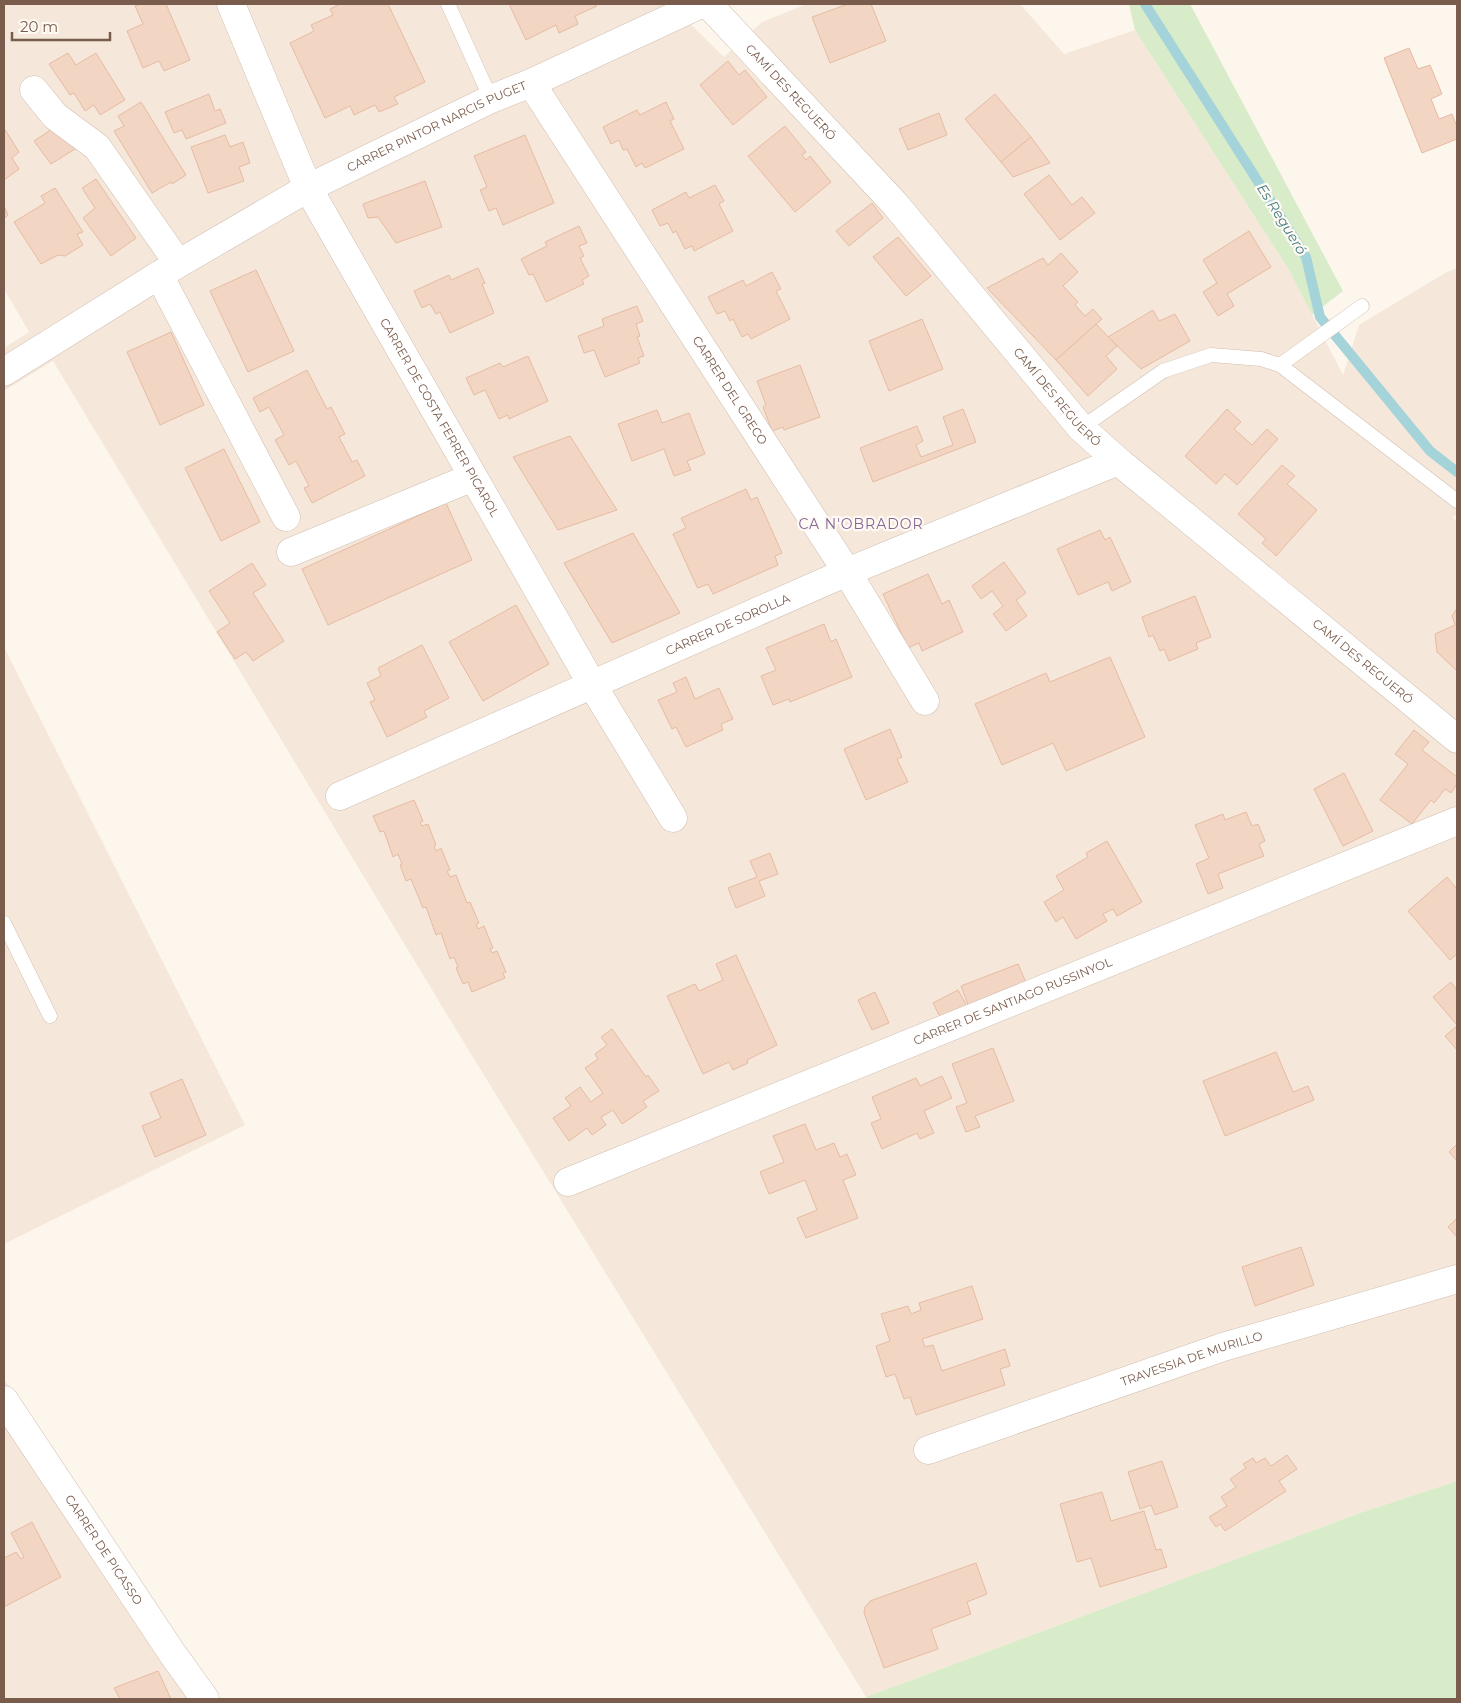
<svg xmlns="http://www.w3.org/2000/svg" width="1461" height="1703" viewBox="0 0 1461 1703" font-family="Montserrat,sans-serif">
	<style>
		.residential { fill: #f5e8da }
		.green { fill: #d8ecc9 }
		.lines { fill: none; stroke-linecap: round; stroke-linejoin: round }
		.stream { stroke: #a5d3da; stroke-width: 10 }
		.building { fill: #f3d5c3; stroke: #e6bba3 }
		.service-casing { stroke: #d1beb0; stroke-width: 15 }
		.minor-casing { stroke: #d1beb0; stroke-width: 29 }
		.service { stroke: #fff; stroke-width: 14 }
		.minor { stroke: #fff; stroke-width: 28 }
		.labels { text-anchor: middle; stroke-width: 4.5; stroke-linejoin: round; paint-order: stroke }
		.street-label { font-size: 12px; fill: #7a5c4d; stroke: #fffaf3 }
		.water-label { font-size: 14px; font-style: italic; fill: #437c86; stroke: #fffaf3 }
		.neighbourhood-label { font-size: 14px; letter-spacing: 1px; fill: #846695; stroke: #fffaf3 }
	</style>
	<rect width="100%" height="100%" fill="#fdf6ec"/>
	<g class="residential">
		<polygon points="4,4 670,4 724,57 762,22 807,4 1020,4 1064,54 1135,30 1289,270 1343,375 1359,325 1445,273 1457,268 1457,515 1452,517 1457,522 1457,1481 1357,1514 866,1697 452,1023 53,361 4,391 4,348 29,332 4,289"/>
		<polygon points="4,647 245,1125 4,1244"/>
		<polygon points="4,1379 204,1680 222,1699 4,1699"/>
	</g>
	<g class="green">
		<polygon points="1129,4 1190,4 1343,291 1312,315 1289,270 1135,30"/>
		<polygon points="1457,1481 1457,1699 868,1699 866,1697 1357,1514"/>
	</g>
	<g class="lines">
		<polyline class="stream" points="1145,4 1306,257 1320,317 1430,451 1457,472"/>
	</g>
	<g class="building">
		<polygon points="141,4 166,4 190,60 164,71 159,61 143,68 127,31 143,24 135,6"/>
		<polygon points="340,4 388,4 425,82 394,97 398,104 379,112 375,105 354,115 350,106 325,118 290,43 314,31 311,25 333,15 330,9"/>
		<polygon points="509,4 595,4 597,6 575,16 578,24 559,33 556,25 526,40"/>
		<polygon points="848,4 871,4 886,41 830,63 812,17"/>
		<polygon points="1409,48 1418,69 1430,65 1442,94 1431,99 1439,119 1452,114 1457,127 1457,139 1422,153 1384,58"/>
		<polygon points="68,53 76,65 96,53 125,100 100,115 94,105 85,111 74,93 70,95 49,64"/>
		<polygon points="728,61 739,75 745,70 767,97 733,125 700,85"/>
		<polygon points="209,94 215,111 220,109 226,123 186,139 182,130 174,133 165,112"/>
		<polygon points="995,94 1031,137 1001,162 965,119"/>
		<polygon points="141,102 186,175 172,184 171,182 152,193 114,131 124,126 118,116"/>
		<polygon points="666,102 674,119 670,121 684,149 645,168 642,163 636,167 627,149 623,150 619,140 611,144 603,127 637,110 640,115"/>
		<polygon points="939,113 947,135 908,150 899,129"/>
		<polygon points="58,125 83,144 51,164 34,141"/>
		<polygon points="785,126 806,152 802,155 806,160 810,156 831,182 795,212 748,156"/>
		<polygon points="4,128 19,152 12,158 19,169 4,180"/>
		<polygon points="225,135 230,147 243,142 250,163 239,167 244,181 208,193 191,147"/>
		<polygon points="525,135 554,203 503,225 496,208 489,211 480,190 487,187 474,156"/>
		<polygon points="1031,137 1050,163 1013,177 1001,162"/>
		<polygon points="1049,175 1072,205 1082,197 1095,213 1060,240 1024,194"/>
		<polygon points="96,179 136,238 111,256 83,218 95,208 82,188"/>
		<polygon points="425,181 442,227 396,243 378,217 368,218 363,204"/>
		<polygon points="715,185 724,201 719,204 733,231 694,251 692,246 685,249 676,231 673,233 668,223 660,226 652,210 686,192 689,198"/>
		<polygon points="55,188 83,232 77,234 83,245 65,256 58,255 41,264 14,222 45,203 41,196"/>
		<polygon points="872,203 883,218 849,246 836,231"/>
		<polygon points="4,206 8,215 4,219"/>
		<polygon points="579,226 587,243 579,246 584,256 580,258 589,276 582,280 584,284 546,302 533,274 529,275 521,259 547,246 545,242"/>
		<polygon points="1249,231 1271,267 1227,294 1234,306 1218,316 1203,292 1217,283 1203,260"/>
		<polygon points="898,237 931,276 906,296 873,257"/>
		<polygon points="1061,253 1078,272 1063,286 1078,302 1075,305 1085,316 1093,309 1102,319 1056,360 987,288 1043,258 1048,265"/>
		<polygon points="478,268 485,283 482,284 494,313 450,333 440,312 436,314 430,304 422,308 414,291 449,275 451,280"/>
		<polygon points="256,270 294,351 248,372 210,291"/>
		<polygon points="772,272 781,289 776,291 790,319 751,339 748,334 742,337 733,319 730,321 725,311 717,314 708,297 743,280 746,286"/>
		<polygon points="637,306 643,321 636,324 640,336 637,337 644,356 638,358 640,363 605,377 594,350 584,353 578,336 604,326 602,319"/>
		<polygon points="1153,310 1159,321 1175,314 1190,341 1141,369 1108,337"/>
		<polygon points="922,319 943,369 889,391 869,341"/>
		<polygon points="1096,324 1117,346 1106,356 1117,369 1088,396 1056,360"/>
		<polygon points="171,332 204,405 160,425 127,352"/>
		<polygon points="528,356 548,401 509,419 508,415 499,419 485,390 474,395 466,378 500,363 503,367"/>
		<polygon points="800,365 820,417 784,430 783,427 772,431 763,407 766,405 757,381"/>
		<polygon points="307,370 327,409 331,407 345,434 339,437 352,462 357,460 365,476 312,503 304,488 309,486 296,461 289,465 275,440 284,435 269,407 260,412 253,398"/>
		<polygon points="963,409 976,442 873,482 860,448 917,426 923,441 916,445 921,457 953,445 943,417"/>
		<polygon points="1227,409 1241,422 1234,429 1252,445 1267,429 1278,439 1237,485 1225,474 1216,484 1185,456"/>
		<polygon points="657,410 662,423 689,413 705,454 687,461 691,470 674,476 664,449 632,461 618,424"/>
		<polygon points="570,436 617,510 558,530 513,457"/>
		<polygon points="224,449 260,522 221,541 185,468"/>
		<polygon points="1282,465 1295,476 1287,484 1317,510 1276,556 1262,543 1266,539 1238,514"/>
		<polygon points="746,489 751,500 757,497 782,553 775,556 778,565 713,594 708,584 698,588 697,587 673,534 686,528 681,518"/>
		<polygon points="446,503 472,560 328,625 302,569"/>
		<polygon points="1100,530 1105,540 1110,537 1131,582 1112,591 1108,582 1078,595 1057,549"/>
		<polygon points="633,533 680,613 612,643 564,563"/>
		<polygon points="1004,562 1026,593 1016,600 1027,616 1006,631 993,614 1003,606 992,591 981,599 972,586"/>
		<polygon points="252,563 266,585 253,593 284,641 253,661 246,652 235,659 217,632 230,623 209,591"/>
		<polygon points="928,574 942,604 949,600 963,632 922,651 919,643 908,648 883,594"/>
		<polygon points="1195,596 1211,637 1196,643 1198,649 1169,661 1164,649 1160,651 1153,635 1149,637 1142,617"/>
		<polygon points="516,605 549,664 483,701 449,642"/>
		<polygon points="1457,608 1457,671 1437,652 1435,634 1455,625 1452,616"/>
		<polygon points="824,624 831,642 836,639 852,677 790,702 789,699 773,705 761,676 776,670 766,648"/>
		<polygon points="422,645 449,698 424,711 427,717 387,737 370,702 375,700 367,683 381,676 378,668"/>
		<polygon points="1110,657 1145,737 1066,771 1053,743 1002,765 975,704 1046,673 1050,682"/>
		<polygon points="686,677 695,699 719,688 733,719 721,724 723,730 686,747 676,727 672,729 658,700 677,692 673,683"/>
		<polygon points="890,729 902,757 897,759 908,782 866,800 844,749"/>
		<polygon points="1414,730 1429,742 1422,750 1457,777 1457,784 1451,793 1445,789 1434,803 1431,800 1412,824 1380,800 1408,764 1395,754"/>
		<polygon points="1344,773 1373,831 1343,846 1314,789"/>
		<polygon points="414,800 423,821 420,822 422,826 428,824 436,845 434,846 436,851 441,848 450,870 447,871 450,877 456,875 467,903 470,902 479,923 476,924 478,929 484,926 493,948 490,949 492,953 497,951 506,972 503,973 505,978 472,992 468,982 463,984 456,968 458,967 454,957 450,959 441,933 436,935 426,907 423,908 411,879 406,881 400,865 402,864 398,854 393,857 384,831 380,832 373,816"/>
		<polygon points="1246,812 1252,826 1258,824 1265,841 1259,844 1264,856 1218,874 1223,888 1208,894 1196,864 1209,858 1195,825 1223,814 1225,820"/>
		<polygon points="1107,841 1142,902 1117,916 1113,909 1103,914 1107,921 1076,939 1063,917 1056,922 1044,902 1064,890 1056,876 1088,857 1086,853"/>
		<polygon points="770,853 778,874 759,881 765,896 736,908 728,888 757,877 750,861"/>
		<polygon points="1447,877 1457,889 1457,954 1450,960 1408,911"/>
		<polygon points="736,955 777,1045 747,1060 748,1063 733,1070 729,1062 703,1074 667,996 695,984 699,991 723,980 716,964"/>
		<polygon points="1018,964 1028,987 970,1010 961,986"/>
		<polygon points="1451,982 1457,990 1457,1025 1433,997"/>
		<polygon points="958,990 967,1006 941,1019 933,1003"/>
		<polygon points="875,992 889,1023 872,1030 858,1000"/>
		<polygon points="1457,1026 1457,1050 1445,1036"/>
		<polygon points="612,1029 646,1077 648,1075 659,1091 643,1101 647,1107 622,1124 613,1110 601,1117 606,1125 592,1135 587,1128 569,1141 553,1118 571,1106 565,1098 580,1087 591,1102 603,1093 585,1068 598,1059 595,1054 607,1045 601,1037"/>
		<polygon points="993,1048 1014,1101 975,1116 980,1127 966,1132 956,1107 967,1103 952,1064"/>
		<polygon points="1276,1052 1293,1092 1308,1086 1314,1100 1225,1136 1203,1081"/>
		<polygon points="942,1076 952,1098 924,1111 934,1133 920,1139 917,1133 882,1149 871,1123 881,1119 872,1097 916,1078 920,1086"/>
		<polygon points="182,1079 206,1135 155,1157 142,1126 161,1118 150,1093"/>
		<polygon points="805,1124 816,1150 834,1143 840,1157 847,1154 856,1175 843,1180 858,1218 806,1238 797,1218 817,1210 805,1180 769,1194 760,1172 784,1162 773,1136"/>
		<polygon points="1457,1144 1457,1161 1449,1152"/>
		<polygon points="1457,1218 1457,1237 1448,1227"/>
		<polygon points="1301,1247 1314,1285 1255,1306 1242,1267"/>
		<polygon points="972,1286 983,1319 922,1339 925,1347 933,1345 942,1371 1005,1349 1010,1366 1000,1369 1005,1385 916,1415 910,1397 904,1399 895,1374 886,1377 876,1346 890,1341 881,1314 908,1306 911,1314 921,1310 919,1303"/>
		<polygon points="1287,1455 1297,1469 1279,1481 1286,1491 1225,1531 1220,1524 1216,1527 1209,1517 1227,1506 1221,1497 1236,1487 1230,1479 1246,1468 1243,1464 1253,1458 1256,1463 1265,1458 1271,1466"/>
		<polygon points="1162,1461 1178,1507 1155,1515 1151,1505 1140,1509 1128,1472"/>
		<polygon points="1102,1492 1111,1521 1144,1511 1156,1550 1161,1549 1167,1567 1100,1587 1091,1558 1077,1562 1060,1504"/>
		<polygon points="32,1522 61,1577 4,1607 4,1558 16,1552 21,1559 24,1557 11,1533"/>
		<polygon points="976,1563 987,1594 967,1602 971,1614 931,1629 938,1649 884,1668 864,1613 865,1607 870,1601"/>
		<polygon points="158,1671 171,1699 120,1699 114,1688"/>
	</g>
	<g class="lines">
		<g class="service-casing">
			<g id="service">
				<polyline points="448,4 491,99"/>
				<polyline points="1280,365 1362,306"/>
				<polyline points="1081,428 1163,371 1211,355 1261,359 1280,365 1457,501"/>
				<polyline points="4,923 50,1016"/>
			</g>
		</g>
		<g class="minor-casing">
			<g id="minor">
				<path id="s1" d="M 231,4 L 308,188 L 593,686 L 673,818"/>
				<path id="s2" d="M 708,4 L 895,204 L 1081,428 L 1118,461 L 1457,739"/>
				<path id="s3" d="M 531,83 L 847,572 L 925,701"/>
				<polyline points="34,90 55,116 97,147 178,263"/>
				<polyline points="159,275 286,517"/>
				<path id="s4" d="M 4,372 L 159,275 L 308,188 L 491,99 L 531,83 L 701,4"/>
				<polyline points="291,552 473,477"/>
				<path id="s5" d="M 340,796 L 847,572 L 1118,461"/>
				<path id="s6" d="M 568,1182 L 1457,821"/>
				<path id="s7" d="M 4,1400 L 172,1653 L 205,1699"/>
				<path id="s8" d="M 928,1450 L 1223,1347 L 1457,1279"/>
			</g>
		</g>
		<use href="#service" class="service"/>
		<use href="#minor" class="minor"/>
	</g>
	<g class="labels">
		<g class="street-label">
			<text dy="4" stroke="none"><textPath href="#s2" startOffset="121">CAMÍ DES REGUERÓ</textPath></text>
			<text dy="4" stroke="none"><textPath href="#s4" startOffset="498">CARRER PINTOR NARCIS PUGET</textPath></text>
			<text dy="4" stroke="none"><textPath href="#s3" startOffset="366">CARRER DEL GRECO</textPath></text>
			<text dy="4" stroke="none"><textPath href="#s2" startOffset="526">CAMÍ DES REGUERÓ</textPath></text>
			<text dy="4" stroke="none"><textPath href="#s1" startOffset="464">CARRER DE COSTA FERRER PICAROL</textPath></text>
			<text dy="4" stroke="none"><textPath href="#s5" startOffset="424">CARRER DE SOROLLA</textPath></text>
			<text dy="4" stroke="none"><textPath href="#s2" startOffset="931">CAMÍ DES REGUERÓ</textPath></text>
			<text dy="4" stroke="none"><textPath href="#s6" startOffset="480">CARRER DE SANTIAGO RUSSINYOL</textPath></text>
			<text dy="4" stroke="none"><textPath href="#s8" startOffset="279">TRAVESSIA DE MURILLO</textPath></text>
			<text dy="4" stroke="none"><textPath href="#s7" startOffset="180">CARRER DE PICASSO</textPath></text>
		</g>
		<g class="water-label">
			<text transform="translate(1282 219) rotate(58)" y="5">Es Regueró</text>
		</g>
		<g class="neighbourhood-label">
			<text x="861" y="529">CA N'OBRADOR</text>
		</g>
	</g>
	<rect width="1461" height="1703" fill="none" stroke="#7a5c4d" stroke-width="10"/>
	<path d="M12 32v8h98v-8" fill="none" stroke="#7a5c4d" stroke-width="2.5"/>
	<text x="20" y="32" font-size="15" fill="#7a5c4d" stroke="#fffaf3" stroke-width="4" paint-order="stroke">20 m</text>
</svg>
